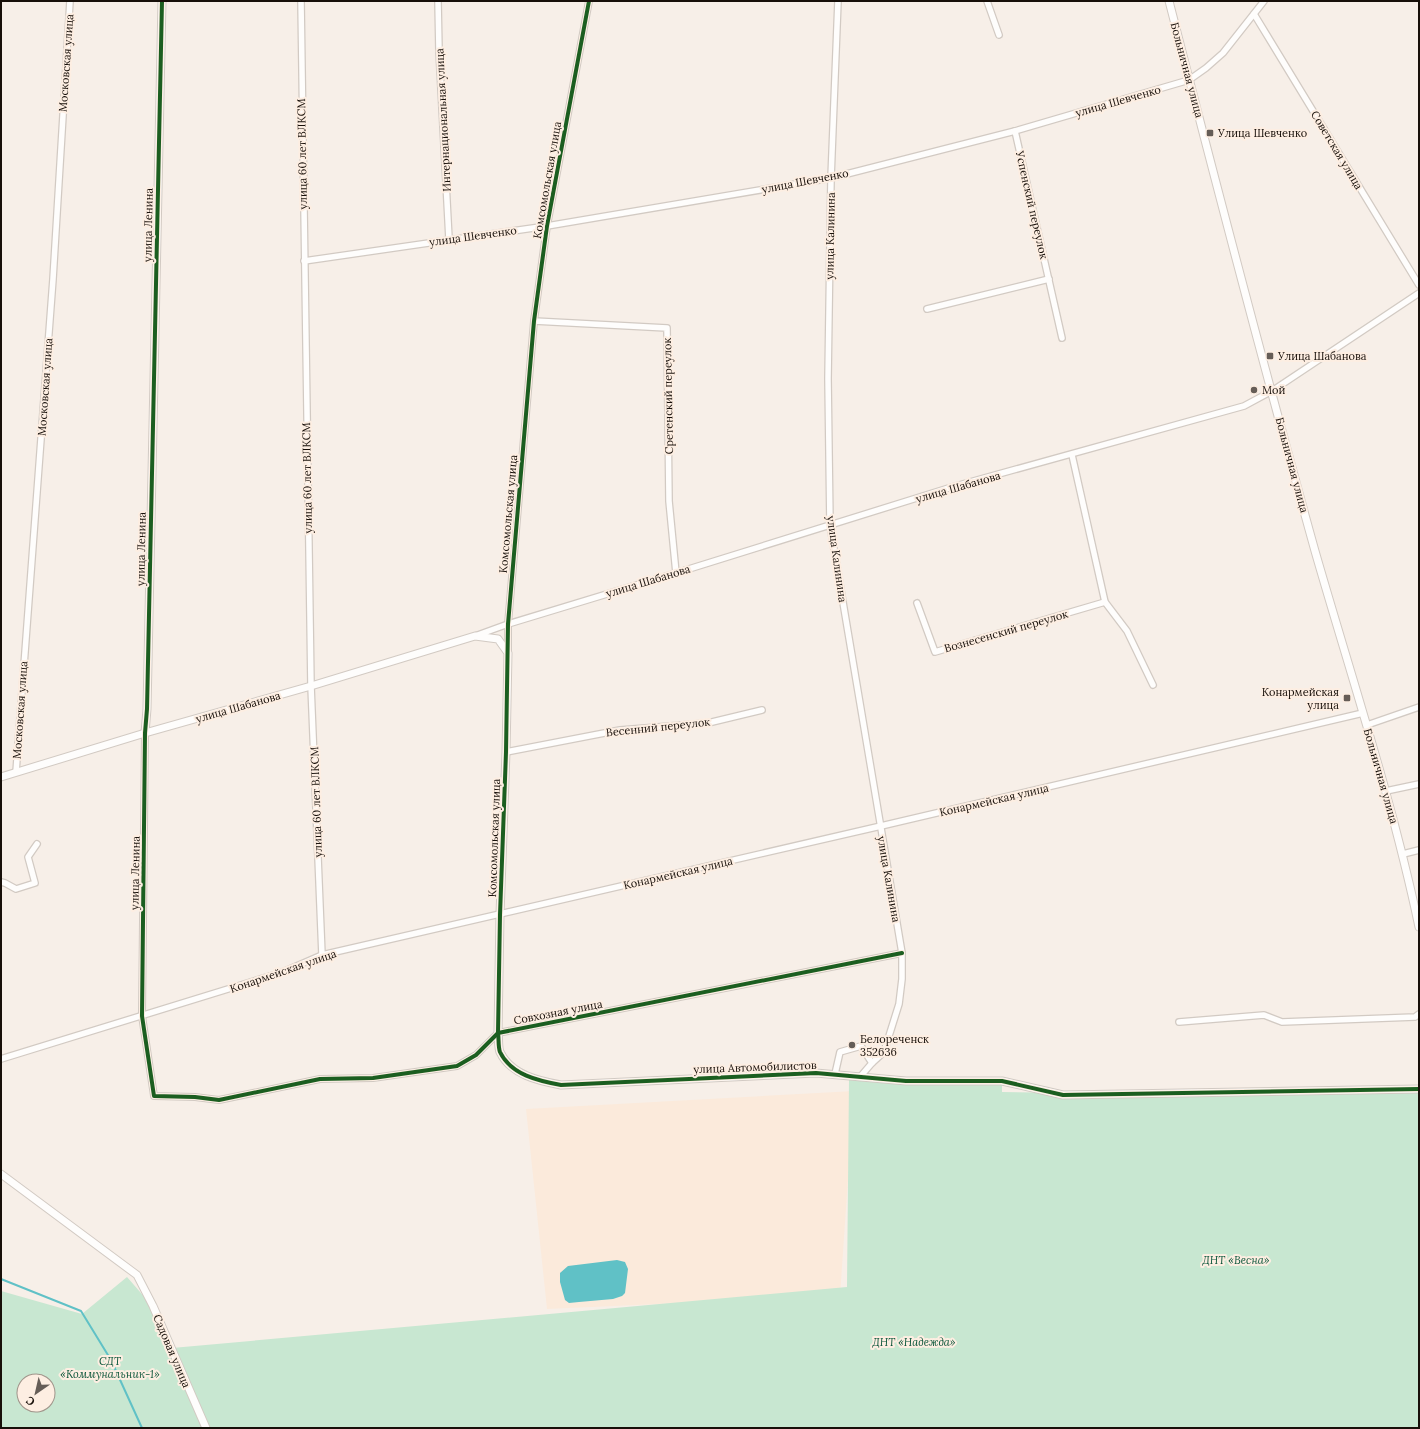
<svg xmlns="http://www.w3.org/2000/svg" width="1420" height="1429" viewBox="0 0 1420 1429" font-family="Lora,serif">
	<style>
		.built { fill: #fbeadb }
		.green { fill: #c8e7d1; fill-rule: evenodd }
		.water { fill: #60c1c6 }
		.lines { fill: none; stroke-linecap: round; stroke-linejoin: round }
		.stream { stroke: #60c1c6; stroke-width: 2 }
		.minor-casing { stroke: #d2cac3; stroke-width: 8 }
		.tertiary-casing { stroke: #d2cac3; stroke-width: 9 }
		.minor { stroke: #fefdfc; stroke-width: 5.5 }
		.tertiary { stroke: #fefdfc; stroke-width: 7 }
		.cycleway-casing { stroke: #fdeee2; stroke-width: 6 }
		.cycleway { stroke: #1b5e20; stroke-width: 4 }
		.poi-dot { fill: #655d57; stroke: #fdeee2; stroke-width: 1.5 }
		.labels { text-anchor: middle; stroke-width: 4; stroke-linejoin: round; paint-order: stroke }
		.street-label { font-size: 11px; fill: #170f09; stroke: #fdeee2 }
		.poi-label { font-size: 11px; fill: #170f09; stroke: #fdeee2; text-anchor: start }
		.park-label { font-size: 11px; font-style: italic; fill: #085438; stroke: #fdeee2 }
	</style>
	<rect width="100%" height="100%" fill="#f7efe8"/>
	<polygon class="built" points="854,1091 840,1296 547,1309 526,1109"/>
	<g class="green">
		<polygon points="849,1080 1002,1084 1002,1092 1078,1093 1419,1090 1419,1428 206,1428 172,1348 847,1287"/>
		<path d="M 127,1277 L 147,1300 L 202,1428 L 1,1428 L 1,1291 L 82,1314 ZM 24,1381 L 48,1381 L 48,1405 L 24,1405 Z"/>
	</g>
	<polygon class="water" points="617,1260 625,1262 628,1269 625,1293 622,1296 613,1299 579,1302 569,1303 565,1300 560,1282 560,1273 568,1266"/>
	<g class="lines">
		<polyline class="stream" points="1,1279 81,1311 111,1360 142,1428"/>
		<g class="minor-casing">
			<g id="minor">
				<polyline points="301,1 311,686 322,955"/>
				<polyline points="438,1 439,51 449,239"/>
				<polyline points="838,1 831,178 828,379 830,525 902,953 902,979 899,1004 884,1052 872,1063 860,1077"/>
				<polyline points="987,1 999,35"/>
				<polyline points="1254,14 1419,285"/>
				<polyline points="1015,131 1062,338"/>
				<polyline points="304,261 547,226 831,178 1015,131 1189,80 1206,68 1223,53 1264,1"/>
				<polyline points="927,309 1049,279"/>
				<polyline points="534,321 667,328 669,501 676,573"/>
				<polyline points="1072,455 1105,602 1127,631 1153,685"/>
				<polyline points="917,603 935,652 1105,602"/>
				<polyline points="475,636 508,624 676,573 952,487 1244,406 1272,391 1419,293"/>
				<polyline points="508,653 508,624 534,321 547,226 589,1"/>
				<polyline points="1367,725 1419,707"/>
				<polyline points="145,733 142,1016 154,1096 195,1097 219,1100 320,1079 373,1078 457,1066 476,1055 498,1033 902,953"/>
				<polyline points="506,752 620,730 708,723 762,710"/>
				<polyline points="16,772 53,279 70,1"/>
				<polyline points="1386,791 1419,784"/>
				<polyline points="1403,854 1419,850"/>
				<polyline points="1,882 5,883 16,889 35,883 28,857 37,844"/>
				<polyline points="1179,1022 1264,1015 1282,1022 1415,1017 1419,1014"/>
				<polyline points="1,1059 283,972 322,955 881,826 1363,713"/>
				<polyline points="835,1074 840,1052 861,1046 872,1063"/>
			</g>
		</g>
		<g class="tertiary-casing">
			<g id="tertiary">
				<path d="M 1169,1 C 1216,184 1264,368 1315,551 C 1351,676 1392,799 1419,927"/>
				<polyline points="145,733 147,709 162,1"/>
				<path d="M 1,777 L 145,733 L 311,686 L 475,636 L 498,639 L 508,653 L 506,752 L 500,915 L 498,1033 C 499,1039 498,1047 500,1052 C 511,1075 539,1081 561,1085 L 816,1073 L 906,1081 L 1002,1081 L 1063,1095 L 1419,1089"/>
				<polyline points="1,1174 137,1275 153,1306 206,1428"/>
			</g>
		</g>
		<use href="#minor" class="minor"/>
		<use href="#tertiary" class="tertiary"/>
		<g class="cycleway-casing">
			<g id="cycleway">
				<polyline points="162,1 147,709 145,733 142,1016 154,1096 195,1097 219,1100 320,1079 373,1078 457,1066 476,1055 498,1033 902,953"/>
				<path d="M 589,1 L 547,226 L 534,321 L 508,624 L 506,752 L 500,915 L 498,1033 C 499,1039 498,1047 500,1052 C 511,1075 539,1081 561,1085 L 816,1073 L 906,1081 L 1002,1081 L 1063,1095 L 1419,1089"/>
			</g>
		</g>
		<use href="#cycleway" class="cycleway"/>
	</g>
	<g class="poi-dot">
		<rect x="1206" y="129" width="8" height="8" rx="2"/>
		<rect x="1266" y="352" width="8" height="8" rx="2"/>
		<circle cx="1254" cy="390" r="4"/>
		<rect x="1343" y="694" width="8" height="8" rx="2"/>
		<circle cx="852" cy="1045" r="4"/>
	</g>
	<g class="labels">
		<g class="street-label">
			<text transform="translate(66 63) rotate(-86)" y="4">Московская улица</text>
			<text transform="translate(1187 70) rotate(75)" y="4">Больничная улица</text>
			<text transform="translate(1118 101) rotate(-16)" y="4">улица Шевченко</text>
			<text transform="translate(443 120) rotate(-93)" y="4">Интернациональная улица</text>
			<text transform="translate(1337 150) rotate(59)" y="4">Советская улица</text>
			<text transform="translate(302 154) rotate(-91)" y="4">улица 60 лет ВЛКСМ</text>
			<text transform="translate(547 180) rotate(-80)" y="4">Комсомольская улица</text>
			<text transform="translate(805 181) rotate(-11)" y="4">улица Шевченко</text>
			<text transform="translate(1032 205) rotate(77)" y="4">Успенский переулок</text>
			<text transform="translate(148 225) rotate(-89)" y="4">улица Ленина</text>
			<text transform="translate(473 236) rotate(-8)" y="4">улица Шевченко</text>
			<text transform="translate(830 236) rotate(-89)" y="4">улица Калинина</text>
			<text transform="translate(45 387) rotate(-86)" y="4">Московская улица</text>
			<text transform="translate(668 396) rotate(-91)" y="4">Сретенский переулок</text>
			<text transform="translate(1292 465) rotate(75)" y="4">Больничная улица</text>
			<text transform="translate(307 478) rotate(-91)" y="4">улица 60 лет ВЛКСМ</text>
			<text transform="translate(958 487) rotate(-16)" y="4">улица Шабанова</text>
			<text transform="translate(508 514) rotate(-85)" y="4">Комсомольская улица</text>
			<text transform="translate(141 549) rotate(-89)" y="4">улица Ленина</text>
			<text transform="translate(837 559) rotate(82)" y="4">улица Калинина</text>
			<text transform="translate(648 581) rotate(-17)" y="4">улица Шабанова</text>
			<text transform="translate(1006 631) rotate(-16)" y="4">Вознесенский переулок</text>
			<text transform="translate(238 707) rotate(-16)" y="4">улица Шабанова</text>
			<text transform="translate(20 710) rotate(-86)" y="4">Московская улица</text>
			<text transform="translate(658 727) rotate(-6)" y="4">Весенний переулок</text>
			<text transform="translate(1381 776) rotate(74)" y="4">Больничная улица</text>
			<text transform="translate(994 800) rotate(-13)" y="4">Конармейская улица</text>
			<text transform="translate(316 802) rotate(-92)" y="4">улица 60 лет ВЛКСМ</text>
			<text transform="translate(494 838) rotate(-88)" y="4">Комсомольская улица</text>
			<text transform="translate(135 873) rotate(-89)" y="4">улица Ленина</text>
			<text transform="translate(678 873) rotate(-13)" y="4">Конармейская улица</text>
			<text transform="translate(889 879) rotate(80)" y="4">улица Калинина</text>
			<text transform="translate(283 971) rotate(-19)" y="4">Конармейская улица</text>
			<text transform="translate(558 1012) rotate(-11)" y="4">Совхозная улица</text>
			<text transform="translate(755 1067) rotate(-2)" y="4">улица Автомобилистов</text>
			<text transform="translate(172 1351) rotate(67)" y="4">Садовая улица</text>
		</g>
		<g class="poi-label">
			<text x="1218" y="137">Улица Шевченко</text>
			<text x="1278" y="360">Улица Шабанова</text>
			<text x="1262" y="394">Мой</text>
			<text x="1339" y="696" text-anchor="end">Конармейская<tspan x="1339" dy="13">улица</tspan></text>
			<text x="860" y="1043">Белореченск<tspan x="860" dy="13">352636</tspan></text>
		</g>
		<g class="park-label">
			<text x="1236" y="1264">ДНТ «Весна»</text>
			<text x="914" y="1346">ДНТ «Надежда»</text>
			<text x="110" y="1365">СДТ<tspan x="110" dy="13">«Коммунальник-1»</tspan></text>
		</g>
	</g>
	<rect width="1420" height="1429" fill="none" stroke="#170f09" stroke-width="4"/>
	<g transform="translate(36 1393) rotate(214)"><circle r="19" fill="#fdeee2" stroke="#a1958b"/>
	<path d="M0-3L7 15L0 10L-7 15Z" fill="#655d57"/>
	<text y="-6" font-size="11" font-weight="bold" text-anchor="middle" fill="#170f09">С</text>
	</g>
</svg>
